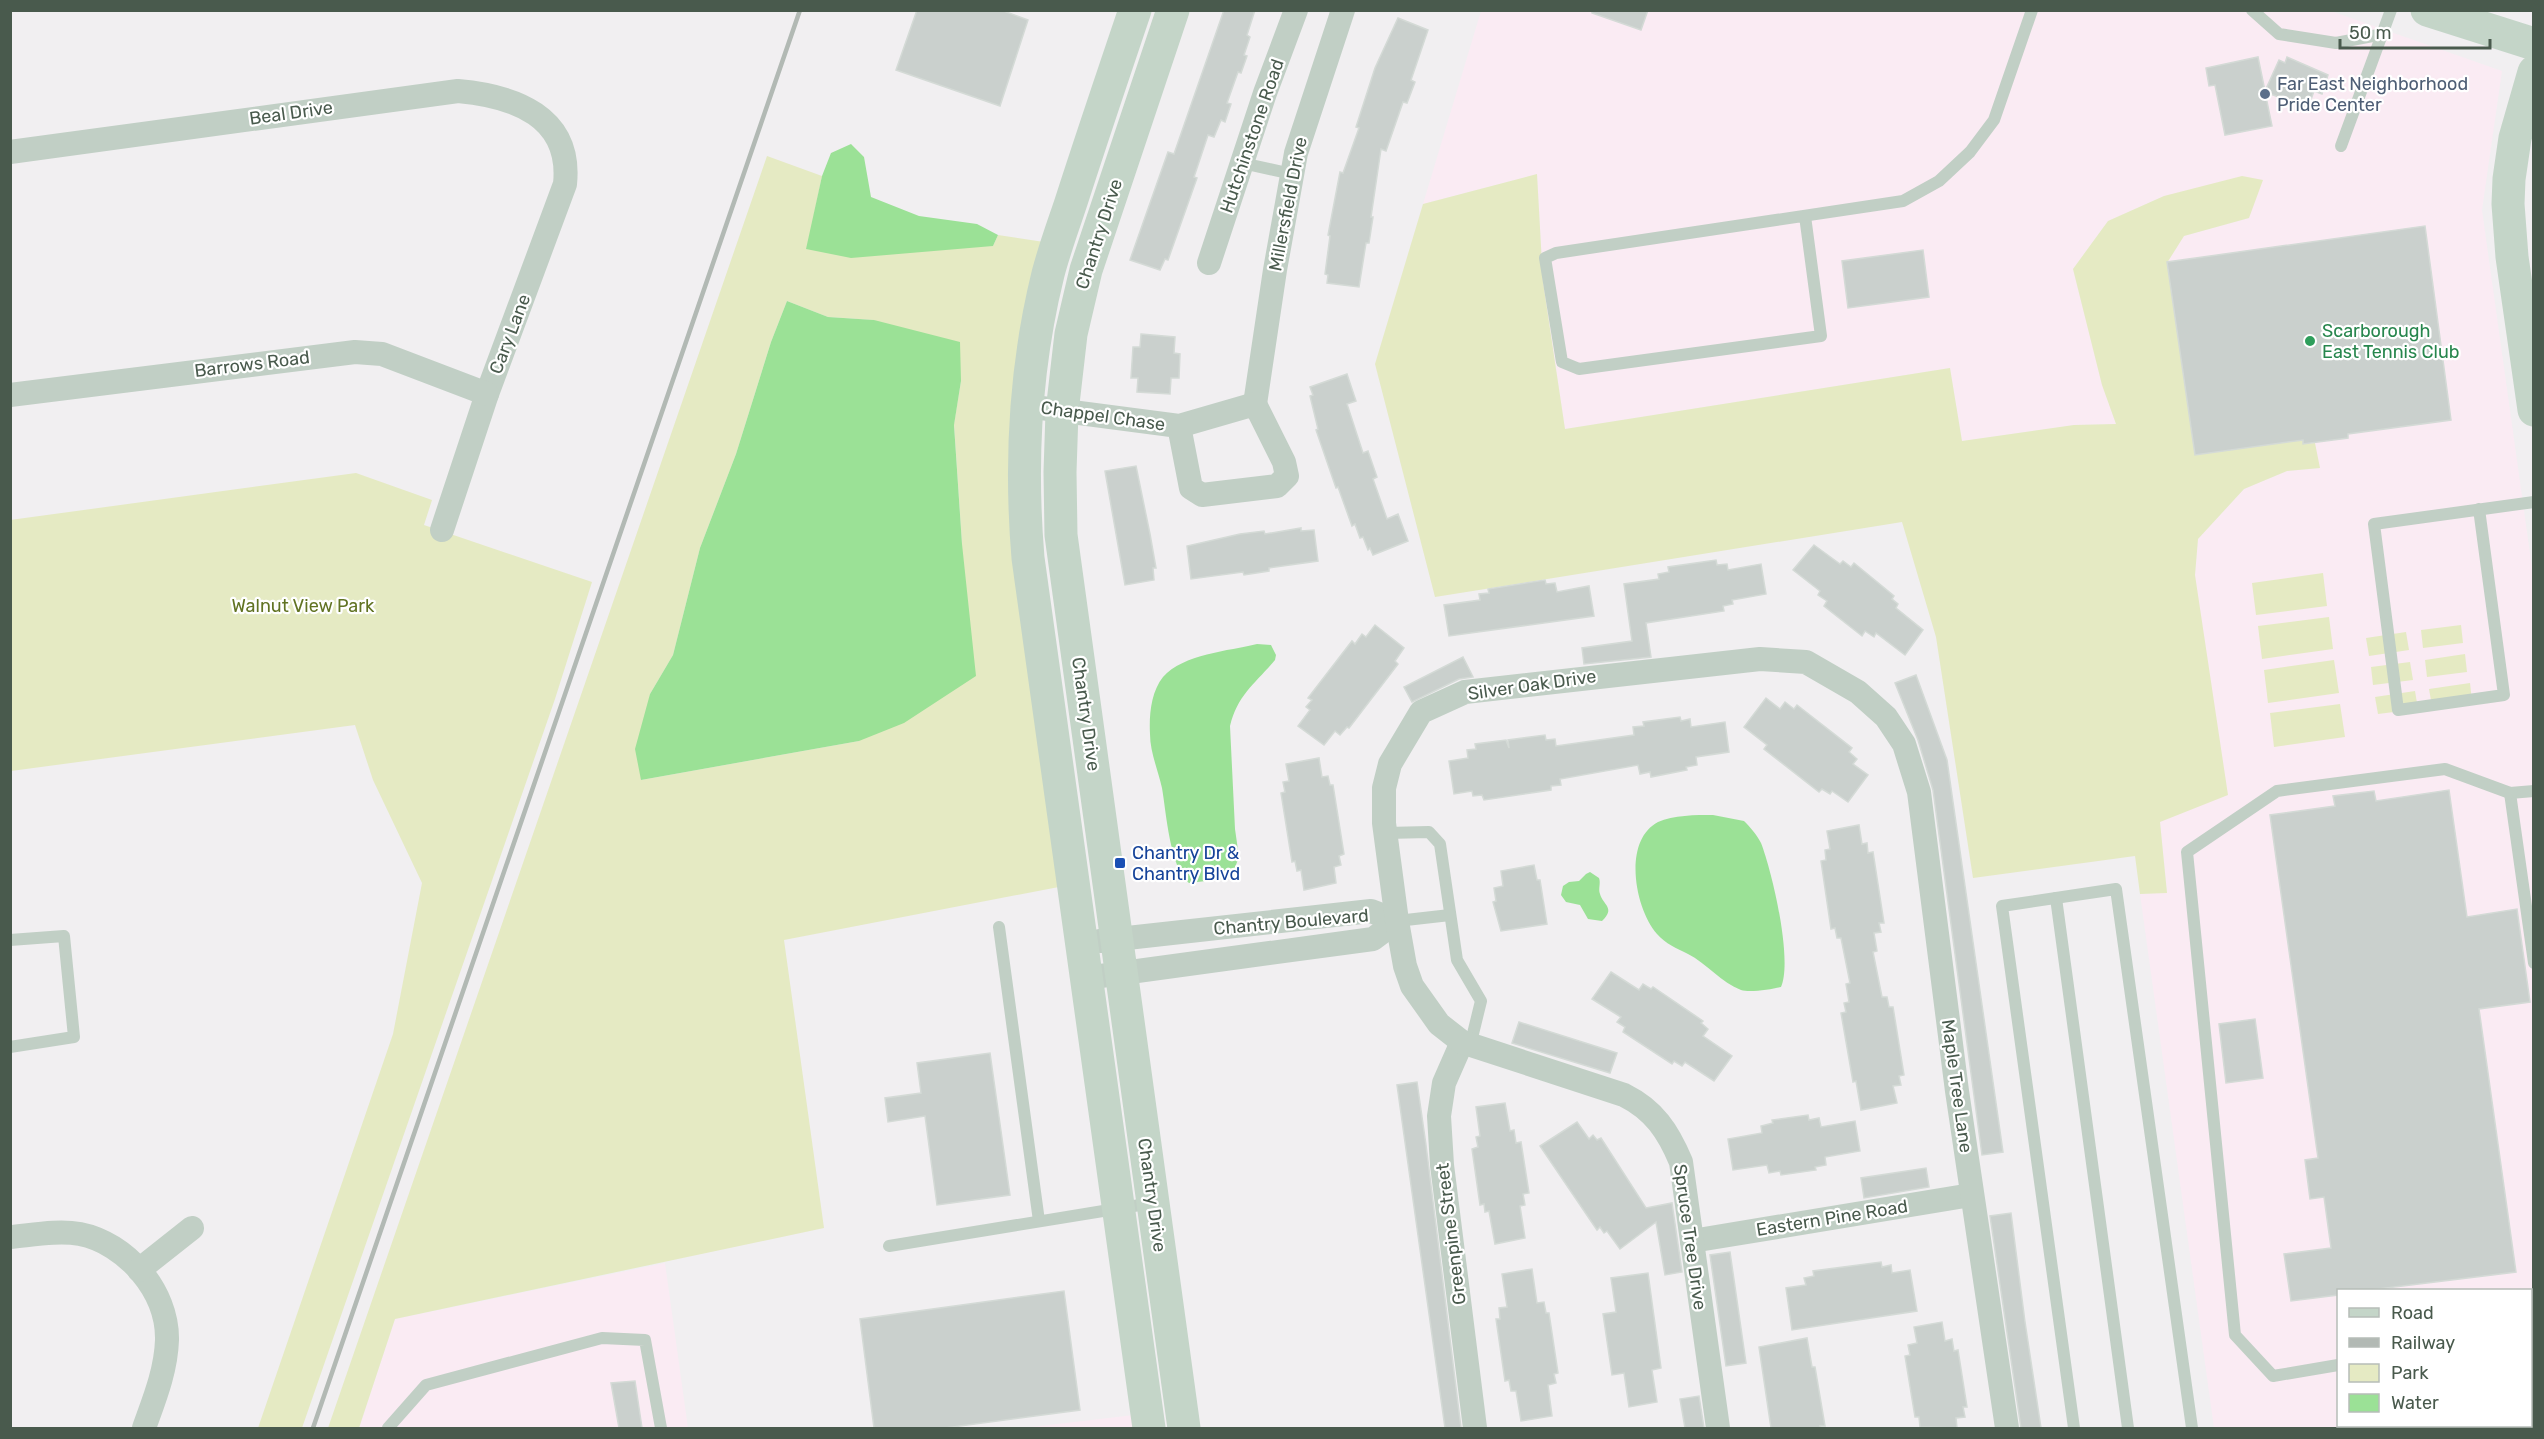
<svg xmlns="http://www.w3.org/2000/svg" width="2544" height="1439" viewBox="0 0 2544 1439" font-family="Rubik,sans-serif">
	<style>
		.commercial { fill: #faebf3; fill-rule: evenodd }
		.green { fill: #e5eac3; fill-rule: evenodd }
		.water { fill: #9be196 }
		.building { fill: #cad0cd; stroke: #d4dad6; stroke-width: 1.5 }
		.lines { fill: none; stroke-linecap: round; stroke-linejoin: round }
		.lane { stroke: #c1cfc5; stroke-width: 12 }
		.street { stroke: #c1cfc5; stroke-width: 24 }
		.secondary { stroke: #c4d5c8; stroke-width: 33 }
		.rail { stroke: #b2b9b4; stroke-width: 4.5 }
		.service-dot { fill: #5c6f8a; stroke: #fff; stroke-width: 2 }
		.leisure-dot { fill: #2e9e5b; stroke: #fff; stroke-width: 2 }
		.transit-dot { fill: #1a4fb4; stroke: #fff; stroke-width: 2 }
		.labels { text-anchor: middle; stroke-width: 4.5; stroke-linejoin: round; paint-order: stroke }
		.service-label { font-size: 18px; fill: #4e5e75; stroke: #fff; text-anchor: start }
		.street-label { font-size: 18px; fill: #495a4d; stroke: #fff }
		.leisure-label { font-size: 18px; fill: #27864d; stroke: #fff; text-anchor: start }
		.park-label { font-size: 18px; fill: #617323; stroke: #fff }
		.transit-label { font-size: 18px; fill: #164399; stroke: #fff; text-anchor: start }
	</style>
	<rect width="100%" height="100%" fill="#f1eff1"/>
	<g class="commercial">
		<path d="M 1481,11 L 2331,11 L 2502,71 L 2482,210 L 2534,582 L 2533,1428 L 2214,1428 L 2140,894 L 2167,892 L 2160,822 L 2195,575 L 2198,539 L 2244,489 L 2287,471 L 2320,468 L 2302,441 L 2195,455 L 2167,262 L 2184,236 L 2249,218 L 2164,196 L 2108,221 L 2073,269 L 2102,384 L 2116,424 L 2074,425 L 1962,441 L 1950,368 L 1565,429 L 1543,282 L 1537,174 L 1423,204 ZM 2338,1290 L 2530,1290 L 2530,1426 L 2338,1426 Z"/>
		<polygon points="665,1263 688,1428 359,1428 395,1319"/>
		<polygon points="1134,1415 1135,1428 1023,1428"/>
	</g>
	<g class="green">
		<path d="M 767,156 L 822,176 L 807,249 L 993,246 L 998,235 L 1044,242 L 1013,398 L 1064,886 L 784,940 L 824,1228 L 395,1319 L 359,1428 L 328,1428 ZM 787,301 L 828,317 L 874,320 L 961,381 L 954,424 L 962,544 L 859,741 L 641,780 L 650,694 L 673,655 L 700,548 L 736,454 L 771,342 Z"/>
		<polygon points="1537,174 1543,282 1565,429 1950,368 1962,441 2074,425 2116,424 2102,385 2073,269 2108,221 2164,196 2242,176 2263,180 2249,218 2184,236 2167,263 2195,455 2303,440 2304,444 2315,443 2320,468 2287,471 2244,489 2198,539 2195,575 2228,795 2160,822 2167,893 2140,894 2135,856 1973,878 1936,637 1902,522 1435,597 1375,364 1423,204"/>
		<polygon points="356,473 432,500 424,525 592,582 555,699 302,1428 258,1428 393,1034 422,883 373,780 355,725 11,771 10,520"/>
		<polygon points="2323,573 2327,606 2256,615 2252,583"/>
		<polygon points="2329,617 2333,649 2262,659 2258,626"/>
		<polygon points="2461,625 2463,643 2423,648 2421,630"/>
		<polygon points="2406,632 2409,650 2369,656 2366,638"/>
		<polygon points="2465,654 2467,672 2427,677 2425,660"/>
		<polygon points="2334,660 2339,693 2268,703 2264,670"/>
		<polygon points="2410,662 2413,680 2373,685 2371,667"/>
		<polygon points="2470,683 2472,701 2432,706 2429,689"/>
		<polygon points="2415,691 2418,709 2378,714 2375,697"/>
		<polygon points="2340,704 2345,737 2274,747 2270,713"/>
	</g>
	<g class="water">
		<polygon points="851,144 864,157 871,197 919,216 977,224 998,235 993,246 851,258 806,249 822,176 831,153"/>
		<polygon points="787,301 828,317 874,320 960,342 961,381 954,425 962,544 976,676 904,723 859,741 641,780 635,749 650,694 673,655 700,548 736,454 771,342"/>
		<path d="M 1257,644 L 1271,645 L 1276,655 L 1275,660 C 1255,684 1238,694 1230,726 L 1235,829 L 1239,857 L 1234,870 L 1223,879 L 1189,883 C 1170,869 1166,811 1162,788 C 1158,770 1150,752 1150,734 C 1149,715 1151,692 1163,677 C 1183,654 1229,651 1257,644 Z"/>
		<path d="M 1713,815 L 1744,821 C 1750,827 1757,835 1761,843 C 1772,871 1793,960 1781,987 C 1772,989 1750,993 1741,990 C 1722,983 1706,963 1688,954 C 1676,948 1666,944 1657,934 C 1635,909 1622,841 1658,822 C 1673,815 1696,815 1713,815 Z"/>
		<path d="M 1590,872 L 1599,878 C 1601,883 1598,889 1600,894 C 1603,905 1616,908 1602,921 L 1588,919 L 1580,905 L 1566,902 L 1561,895 L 1563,886 L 1569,882 L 1579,881 L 1586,874 Z"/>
	</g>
	<g class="building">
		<polygon points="917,10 1001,10 1028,20 1000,106 896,70"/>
		<polygon points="1224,10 1255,10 1247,35 1250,37 1244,55 1247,56 1241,73 1238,72 1227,103 1231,104 1225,122 1221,120 1214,137 1208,135 1194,177 1197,178 1168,260 1165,259 1160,270 1130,260 1168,152 1174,154"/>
		<polygon points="1592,10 1648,10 1641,30 1592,13"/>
		<polygon points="1398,18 1428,30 1411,80 1415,82 1407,103 1403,102 1386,151 1381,149 1371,217 1373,217 1369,243 1366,243 1359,287 1327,283 1328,275 1325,274 1330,236 1328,235 1340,172 1343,173 1359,128 1356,127 1375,68"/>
		<polygon points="2258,57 2265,91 2279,60 2285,63 2287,57 2328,75 2322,94 2314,91 2308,108 2265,92 2272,126 2225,135 2215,85 2209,86 2206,68"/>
		<polygon points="2425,226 2451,420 2348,434 2348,438 2303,444 2303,440 2195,455 2167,262"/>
		<polygon points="1923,250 1929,297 1848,308 1842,261"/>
		<polygon points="1141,334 1175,337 1174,353 1180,354 1179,378 1171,378 1170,394 1137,392 1138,378 1131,378 1133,347 1140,347"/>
		<polygon points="1347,374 1356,401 1347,404 1363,453 1368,451 1377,477 1373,479 1387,519 1398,514 1408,541 1373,555 1370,548 1368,550 1363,537 1360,538 1355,524 1352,526 1338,487 1336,488 1316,430 1318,429 1310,396 1313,395 1310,387"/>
		<polygon points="1136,466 1150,534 1156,568 1153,568 1154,580 1125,585 1105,471"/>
		<polygon points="1301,528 1301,531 1314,530 1318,561 1269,568 1269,571 1244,575 1243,572 1191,579 1187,546 1240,534 1264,531 1265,534"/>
		<polygon points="1814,545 1840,564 1843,561 1851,567 1854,563 1894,596 1892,599 1898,604 1896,608 1923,630 1905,655 1876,633 1874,637 1865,631 1862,636 1824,606 1827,601 1818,595 1820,591 1793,570"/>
		<polygon points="1716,560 1717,565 1727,564 1728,570 1761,564 1766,594 1732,600 1733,604 1723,606 1724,611 1646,623 1651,657 1584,664 1582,648 1632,641 1624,584 1659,579 1658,574 1669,572 1668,567"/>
		<polygon points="1545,580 1546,584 1555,583 1557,592 1589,586 1594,616 1449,636 1444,605 1480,600 1479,594 1489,593 1488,589"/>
		<polygon points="1375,625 1404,648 1395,661 1398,664 1349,728 1347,727 1340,735 1335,731 1324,745 1298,726 1310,710 1306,707 1312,700 1308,698 1352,641 1355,644 1362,634 1366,637"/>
		<polygon points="1463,657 1473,677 1459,679 1412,702 1404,687"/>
		<polygon points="1916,675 1947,760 2003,1152 1982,1155 1933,790 1918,740 1895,683"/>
		<polygon points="1766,698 1780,709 1785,702 1794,709 1797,705 1852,748 1849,752 1857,759 1853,764 1868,775 1848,802 1832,791 1830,794 1822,789 1819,792 1764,749 1767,745 1744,727"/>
		<polygon points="1680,717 1681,721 1690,719 1691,727 1725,722 1729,752 1696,757 1697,765 1686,767 1687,770 1651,777 1650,772 1640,774 1638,765 1560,779 1561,785 1551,786 1551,790 1484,800 1482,795 1473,796 1472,791 1454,794 1449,761 1468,758 1467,750 1476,749 1475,744 1506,740 1509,748 1508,740 1545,735 1546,740 1555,739 1556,746 1634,735 1633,727 1644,726 1643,722"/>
		<polygon points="1319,758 1322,777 1328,776 1330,785 1333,785 1344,854 1339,856 1341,865 1334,867 1336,883 1304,890 1301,870 1297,871 1295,861 1292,862 1281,793 1285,792 1283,782 1289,781 1286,764"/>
		<polygon points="2449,790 2467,917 2517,909 2530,1002 2479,1009 2516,1272 2370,1290 2338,1290 2338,1295 2291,1301 2284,1254 2331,1248 2324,1197 2310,1199 2305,1160 2318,1158 2270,815 2335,806 2333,796 2374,791 2376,801"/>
		<polygon points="1859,825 1862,844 1867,843 1868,853 1873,852 1884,923 1879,923 1881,932 1874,933 1877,951 1873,952 1882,997 1887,997 1889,1007 1893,1007 1904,1075 1899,1076 1901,1085 1893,1086 1897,1103 1861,1110 1856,1081 1853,1082 1841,1013 1846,1012 1844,1003 1849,1002 1846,984 1850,983 1841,938 1837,938 1835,928 1831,929 1821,861 1826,860 1825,850 1830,849 1827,831"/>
		<polygon points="1534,865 1537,880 1540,880 1547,924 1501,931 1493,902 1496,901 1494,888 1503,886 1501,871"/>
		<polygon points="1611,972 1639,990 1643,984 1651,989 1653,987 1703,1021 1701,1023 1708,1029 1703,1036 1732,1056 1714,1081 1685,1062 1682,1066 1674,1061 1672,1064 1623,1032 1625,1027 1617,1022 1621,1017 1592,999"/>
		<polygon points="2255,1019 2263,1078 2226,1083 2219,1024"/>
		<polygon points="1519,1022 1617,1053 1610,1073 1512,1043"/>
		<polygon points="990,1053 1010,1195 937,1205 925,1116 888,1122 885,1098 921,1093 917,1063"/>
		<polygon points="1417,1082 1426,1145 1461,1428 1445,1428 1397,1085"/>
		<polygon points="1505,1103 1510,1131 1514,1130 1516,1143 1521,1142 1529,1193 1523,1194 1525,1205 1520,1206 1525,1238 1495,1244 1489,1211 1485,1212 1484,1204 1480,1205 1472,1149 1478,1147 1476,1137 1480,1136 1476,1107"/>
		<polygon points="1808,1115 1809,1120 1819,1118 1821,1127 1855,1121 1860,1151 1825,1157 1826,1165 1815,1167 1816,1170 1781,1175 1780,1171 1769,1173 1767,1165 1733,1170 1728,1139 1762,1133 1761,1126 1773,1123 1772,1120"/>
		<polygon points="1577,1122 1589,1139 1593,1135 1597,1140 1601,1138 1646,1208 1672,1203 1682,1272 1665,1275 1656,1222 1620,1249 1607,1231 1604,1233 1600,1227 1597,1230 1540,1146"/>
		<polygon points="1926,1168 1929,1187 1864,1198 1861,1178"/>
		<polygon points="2011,1213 2025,1322 2041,1428 2021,1428 1990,1216"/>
		<polygon points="1730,1252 1746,1363 1726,1366 1710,1255"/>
		<polygon points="1881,1262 1882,1267 1891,1265 1892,1273 1910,1270 1917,1311 1792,1330 1786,1288 1806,1285 1804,1278 1814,1276 1813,1271"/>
		<polygon points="1532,1269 1537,1303 1544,1302 1546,1313 1549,1313 1558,1373 1554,1374 1556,1383 1548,1385 1552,1416 1521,1421 1516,1391 1511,1391 1509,1380 1505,1381 1496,1319 1500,1319 1499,1308 1507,1307 1502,1274"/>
		<polygon points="1648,1273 1661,1368 1652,1370 1657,1402 1629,1407 1624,1373 1612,1375 1603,1314 1616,1312 1611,1278"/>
		<polygon points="1064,1291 1080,1410 945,1428 874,1428 860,1319"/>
		<polygon points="1942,1322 1945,1341 1952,1339 1954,1351 1958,1350 1967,1407 1963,1407 1965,1417 1956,1418 1957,1428 1920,1427 1919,1417 1915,1417 1905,1356 1910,1355 1908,1345 1917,1343 1914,1327"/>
		<polygon points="1807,1338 1812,1367 1815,1367 1825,1426 1820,1426 1821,1428 1771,1428 1759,1347"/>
		<polygon points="635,1381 642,1428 619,1428 611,1383"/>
		<polygon points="1699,1396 1704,1428 1685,1428 1680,1399"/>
	</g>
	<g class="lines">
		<g class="lane">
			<polyline points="2252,10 2279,34 2336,43 2383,34"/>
			<polyline points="2341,146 2391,10"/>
			<polyline points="1242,163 1292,174"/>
			<polyline points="1805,216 1821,336 1579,369 1562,362 1545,258 1556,253 1903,201 1939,181 1970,152 1994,120 2032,10"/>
			<polyline points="2479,509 2504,695 2398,710 2374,524 2534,502"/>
			<polyline points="2510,793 2534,963"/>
			<polyline points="1386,833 1429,832 1440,844 1457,960 1481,1001 1470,1046"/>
			<polyline points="2056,898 2128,1428"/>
			<polyline points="1397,921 1450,915"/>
			<polyline points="999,927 1039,1221"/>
			<polyline points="10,940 64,936 74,1037 10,1047"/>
			<polyline points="889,1246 1152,1203"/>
			<polyline points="2530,1332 2534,1332"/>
			<polyline points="2338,1365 2273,1376 2235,1335 2187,852 2277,791 2445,769 2510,793 2534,791"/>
			<polyline points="2530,1415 2534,1415"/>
			<polyline points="2487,1426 2488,1428"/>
			<polyline points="388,1428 426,1385 602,1338 645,1340 661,1428"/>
			<polyline points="2074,1428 2002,906 2116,889 2192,1428"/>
			<polyline points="2433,1428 2457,1426"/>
		</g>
		<g class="street">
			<path d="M 10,152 L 458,91 C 514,96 572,116 565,184 L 487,394 L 442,530"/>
			<polyline points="1209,263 1265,93 1296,10"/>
			<polyline points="10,395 355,352 382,354 487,394"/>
			<polyline points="1255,404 1275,270 1296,153 1343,10"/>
			<polyline points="1026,406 1179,426 1255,404 1284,462 1287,476 1277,486 1202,495 1191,488 1179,426"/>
			<polyline points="1100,941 1371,911 1397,921"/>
			<polyline points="1086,978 1373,939 1397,921"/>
			<polyline points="1462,1042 1444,1083 1439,1116 1442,1165 1475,1428"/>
			<path d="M 10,1237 C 32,1235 58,1230 80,1234 C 126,1243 168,1291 167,1340 C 166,1371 154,1400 144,1428"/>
			<polyline points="1692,1241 1971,1195"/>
			<polyline points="139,1270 192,1228"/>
			<path d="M 1718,1428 L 1681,1162 C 1668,1131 1654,1110 1624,1095 L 1462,1042 L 1439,1024 L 1412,986 L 1405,966 L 1397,921 L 1384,823 L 1384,788 L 1390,764 L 1421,712 L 1465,692 L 1760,659 L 1806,662 L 1858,692 L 1886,717 L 1904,744 L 1919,792 L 1957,1091 L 2007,1428"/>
		</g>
		<g class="secondary">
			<path d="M 1135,10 C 1114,72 1093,134 1073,196 C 1065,221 1055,247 1048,274 C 1025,367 1020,462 1028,558 L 1149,1428"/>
			<polyline points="1173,10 1086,270 1071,334 1062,412 1060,472 1061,535 1184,1428"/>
			<polyline points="2427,10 2534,44"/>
			<polyline points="2534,72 2515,138 2509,179 2508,204 2512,257 2534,410"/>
		</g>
		<polyline class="rail" points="313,1428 800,10"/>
	</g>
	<circle class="service-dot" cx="2265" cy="94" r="6"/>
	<circle class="leisure-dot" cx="2310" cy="341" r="6"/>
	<rect class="transit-dot" x="1114" y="857" width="12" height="12" rx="3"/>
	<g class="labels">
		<g class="service-label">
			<text x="2277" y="90">Far East Neighborhood<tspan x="2277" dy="21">Pride Center</tspan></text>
		</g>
		<g class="street-label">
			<text transform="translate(291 113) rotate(-8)" y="6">Beal Drive</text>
			<text transform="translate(1252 136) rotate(-71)" y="6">Hutchinstone Road</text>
			<text transform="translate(1288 204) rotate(-79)" y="6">Millersfield Drive</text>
			<text transform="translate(1099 234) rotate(-72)" y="6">Chantry Drive</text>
			<text transform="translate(510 334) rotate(-69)" y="6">Cary Lane</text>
			<text transform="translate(252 364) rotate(-7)" y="6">Barrows Road</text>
			<text transform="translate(1103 416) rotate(8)" y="6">Chappel Chase</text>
			<text transform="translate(1532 685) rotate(-8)" y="6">Silver Oak Drive</text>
			<text transform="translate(1086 714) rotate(82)" y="6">Chantry Drive</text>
			<text transform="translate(1291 922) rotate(-5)" y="6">Chantry Boulevard</text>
			<text transform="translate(1957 1086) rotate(82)" y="6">Maple Tree Lane</text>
			<text transform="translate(1152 1195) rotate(82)" y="6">Chantry Drive</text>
			<text transform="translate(1832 1218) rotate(-9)" y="6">Eastern Pine Road</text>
			<text transform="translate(1451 1234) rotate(-97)" y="6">Greenpine Street</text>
			<text transform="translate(1690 1237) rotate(82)" y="6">Spruce Tree Drive</text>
		</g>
		<g class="leisure-label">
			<text x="2322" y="337">Scarborough<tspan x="2322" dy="21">East Tennis Club</tspan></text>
		</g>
		<g class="park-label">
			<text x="303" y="612">Walnut View Park</text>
		</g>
		<g class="transit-label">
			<text x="1132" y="859">Chantry Dr &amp;<tspan x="1132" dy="21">Chantry Blvd</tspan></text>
		</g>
	</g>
	<rect width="2544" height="1439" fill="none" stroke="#495a4d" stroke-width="24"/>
	<rect x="2337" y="1289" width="195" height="138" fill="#ffffff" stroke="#b6bdb8" stroke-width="1.5"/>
	<rect x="2349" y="1308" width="30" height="9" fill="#c4d5c8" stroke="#b6bdb8" stroke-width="1.5"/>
	<text x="2391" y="1319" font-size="18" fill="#495a4d">Road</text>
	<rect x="2349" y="1338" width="30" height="9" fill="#b2b9b4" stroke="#b6bdb8" stroke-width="1.5"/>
	<text x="2391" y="1349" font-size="18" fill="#495a4d">Railway</text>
	<rect x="2349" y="1364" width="30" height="18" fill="#e5eac3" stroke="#b6bdb8" stroke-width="1.5"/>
	<text x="2391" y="1379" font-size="18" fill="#495a4d">Park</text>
	<rect x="2349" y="1394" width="30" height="18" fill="#9be196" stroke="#b6bdb8" stroke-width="1.5"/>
	<text x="2391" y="1409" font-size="18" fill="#495a4d">Water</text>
	<path d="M2340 39v9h150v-9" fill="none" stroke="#495a4d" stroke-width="3"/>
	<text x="2349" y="39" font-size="18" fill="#495a4d" stroke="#ffffff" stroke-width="4.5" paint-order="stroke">50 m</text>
</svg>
